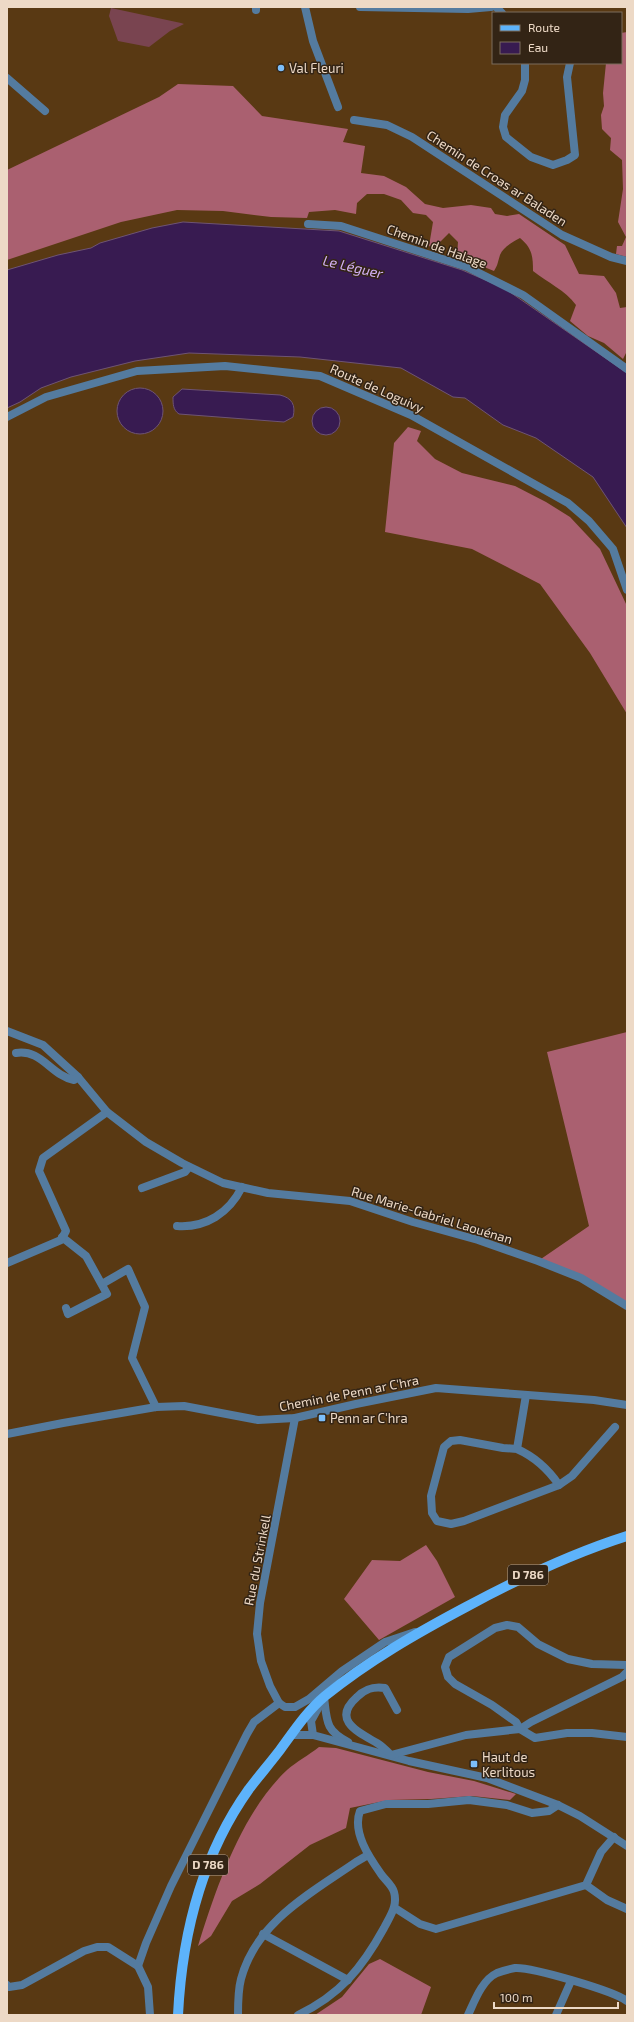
<svg xmlns="http://www.w3.org/2000/svg" width="634" height="2022" viewBox="0 0 634 2022" font-family="'Exo 2',sans-serif">
	<style>
		.green { fill: #794450 }
		.forest { fill: #aa6070 }
		.water { fill: #381b51; stroke: #6e5474 }
		.lines { fill: none; stroke-linecap: round; stroke-linejoin: round }
		.street { stroke: #547b9f; stroke-width: 8 }
		.primary { stroke: #5db3fb; stroke-width: 10 }
		.poi-dot { fill: #7cbef9; stroke: #332415; stroke-width: 1.5 }
		.labels { text-anchor: middle; stroke-width: 3; stroke-linejoin: round; paint-order: stroke }
		.shield { fill: #332415; stroke: #b5a391; stroke-width: 1 }
		.shield-label { font-size: 12px; font-weight: bold; fill: #edd9c6 }
		.poi-label { font-size: 13px; fill: #edd9c6; stroke: #332415; text-anchor: start }
		.street-label { font-size: 13px; fill: #edd9c6; stroke: #332415 }
		.water-label { font-size: 14px; font-style: italic; fill: #d2b0f5; stroke: #332415 }
	</style>
	<rect width="100%" height="100%" fill="#593913"/>
	<polygon class="green" points="111,8 181,23 184,24 170,31 149,47 118,41 109,16"/>
	<g class="forest">
		<polygon points="627,32 627,257 616,254 617,246 622,246 626,237 618,222 623,189 622,160 610,150 611,138 602,129 601,115 604,106 603,93 606,63 621,63 621,33"/>
		<path d="M 178,84 L 233,86 L 262,116 L 348,129 L 343,142 L 365,146 L 361,173 L 384,176 L 406,187 L 425,204 L 443,208 L 471,205 L 491,208 L 495,214 L 507,216 L 519,214 L 565,245 L 579,274 L 604,276 L 616,293 L 620,308 L 627,307 L 627,351 L 623,359 L 604,343 L 588,336 L 570,321 L 576,305 C 565,290 548,283 533,271 C 533,256 532,248 520,238 C 513,242 503,247 500,255 C 498,261 498,265 494,271 L 457,256 L 458,242 L 449,233 L 440,242 L 437,250 L 429,246 L 433,222 L 426,215 L 413,213 L 401,200 L 384,194 L 367,194 L 357,203 L 356,214 L 335,210 L 309,212 L 307,218 L 271,217 L 223,211 L 177,210 L 121,222 L 7,260 L 7,170 L 159,97 Z"/>
		<polygon points="408,427 421,431 417,441 435,459 462,473 515,486 546,502 570,517 600,549 627,606 627,714 590,653 540,584 472,549 385,532 394,443"/>
		<polygon points="627,1032 627,1303 538,1261 589,1226 547,1052"/>
		<polygon points="426,1545 437,1561 455,1597 379,1640 344,1599 372,1560 400,1561"/>
		<path d="M 319,1747 L 336,1748 L 428,1772 L 474,1781 L 516,1794 L 510,1800 L 472,1796 L 431,1799 L 389,1800 L 350,1808 L 346,1828 L 310,1845 L 260,1884 L 232,1901 L 211,1936 L 198,1946 C 216,1888 242,1812 287,1770 C 296,1762 309,1755 319,1747 Z"/>
		<polygon points="380,1959 431,1987 421,2015 315,2015 342,1997 369,1964"/>
	</g>
	<g class="water">
		<polygon points="183,222 339,231 462,270 504,288 627,373 627,528 593,477 536,438 503,425 465,398 453,397 401,368 300,357 189,353 135,361 71,377 41,388 20,402 7,408 7,270 58,255 91,248 100,243 152,228"/>
		<circle cx="140" cy="411" r="23"/>
		<path d="M 182,389 L 280,395 C 292,398 296,405 293,417 L 284,422 L 179,414 C 173,410 173,404 173,397 Z"/>
		<circle cx="326" cy="421" r="14"/>
	</g>
	<g class="lines">
		<g class="street">
			<polyline points="305,7 313,41 338,107"/>
			<polyline points="360,7 468,9 491,7"/>
			<polyline points="496,7 502,13"/>
			<polyline points="256,10 256,7"/>
			<polyline points="525,63 525,80 522,91 505,115 503,127 506,137 531,157 553,165 567,160 575,155 567,77 570,63"/>
			<polyline points="7,78 45,111"/>
			<polyline points="354,120 387,125 412,137 562,235 611,257 627,261"/>
			<polyline points="308,224 341,226 467,267 523,295 627,369"/>
			<polyline points="7,417 46,397 137,371 225,366 320,376 411,415 568,503 589,521 613,549 627,590"/>
			<polyline points="7,1031 43,1045 78,1077 107,1112 146,1142 182,1163 223,1183 268,1193 350,1201 413,1222 478,1240 538,1261 581,1278 627,1306"/>
			<path d="M 16,1053 C 42,1049 50,1075 74,1080 L 78,1077"/>
			<polyline points="142,1188 185,1172 189,1167"/>
			<path d="M 177,1226 C 206,1228 229,1213 242,1187"/>
			<polyline points="62,1237 86,1256 107,1294 68,1314 66,1308"/>
			<polyline points="7,1263 61,1240 66,1231 39,1171 43,1158 107,1112"/>
			<polyline points="102,1284 128,1269 145,1307 132,1358 156,1407"/>
			<polyline points="7,1434 63,1423 156,1407 184,1406 258,1420 295,1418 356,1404 436,1388 594,1400 627,1405"/>
			<path d="M 517,1449 C 535,1457 548,1469 559,1485 L 464,1521 L 451,1524 L 437,1521 L 432,1513 L 431,1496 L 444,1447 L 451,1441 L 460,1440 L 503,1448 L 517,1449 L 526,1395"/>
			<polyline points="559,1485 572,1476 615,1427"/>
			<polyline points="627,1665 592,1664 568,1659 538,1644 518,1627 507,1625 495,1628 449,1657 445,1667 448,1677 455,1684 492,1705 516,1722 520,1729 535,1738 567,1733 592,1733 627,1737"/>
			<path d="M 324,1697 C 327,1721 325,1730 348,1742"/>
			<polyline points="279,1703 270,1686 261,1661 257,1634 260,1603 295,1418"/>
			<polyline points="279,1703 285,1707 295,1707 309,1699 342,1671 385,1642 415,1632"/>
			<polyline points="321,1703 311,1721 313,1735 409,1761 487,1778 558,1805 580,1816 627,1846"/>
			<path d="M 397,1710 L 385,1688 C 373,1686 365,1689 357,1697 C 331,1720 358,1732 377,1743 C 382,1746 387,1751 391,1755 L 466,1735 L 520,1729 L 531,1722 L 622,1677 L 627,1672"/>
			<polyline points="291,1735 313,1735"/>
			<polyline points="586,1885 607,1900 627,1909"/>
			<polyline points="395,1908 420,1924 436,1929 586,1885 601,1852 614,1837"/>
			<polyline points="263,1934 348,1980"/>
			<polyline points="138,1966 146,1943 171,1886 247,1734 254,1722 279,1703"/>
			<polyline points="7,1985 9,1987 22,1985 84,1951 97,1947 108,1947 138,1966 148,1987 150,2015"/>
			<path d="M 238,2015 C 238,2003 238,1990 241,1979 C 256,1922 311,1893 356,1862 L 368,1855"/>
			<path d="M 298,2015 C 340,1995 362,1968 384,1928 C 390,1916 398,1906 394,1892 C 392,1885 385,1880 381,1874 C 369,1857 352,1832 360,1811 L 386,1804 L 428,1804 L 469,1800 L 507,1805 L 532,1813 L 549,1811 L 558,1805"/>
			<path d="M 468,2015 C 475,2000 482,1980 497,1973 C 502,1971 510,1969 515,1968 C 532,1967 614,1991 627,2001"/>
			<polyline points="556,2015 571,1981"/>
		</g>
		<path class="primary" d="M 178,2015 C 182,1935 202,1855 249,1789 C 259,1776 270,1763 280,1750 C 294,1731 307,1711 325,1696 C 368,1661 417,1633 466,1607 C 518,1579 570,1554 627,1536"/>
	</g>
	<g class="poi-dot">
		<circle cx="281" cy="68" r="4"/>
		<rect x="318" y="1414" width="8" height="8" rx="2"/>
		<rect x="470" y="1760" width="8" height="8" rx="2"/>
	</g>
	<g class="labels">
		<g class="shield">
			<rect x="508" y="1565" width="40" height="20" rx="3"/>
			<rect x="188" y="1855" width="40" height="20" rx="3"/>
		</g>
		<g class="shield-label">
			<text x="528" y="1579">D 786</text>
			<text x="208" y="1869">D 786</text>
		</g>
		<g class="poi-label">
			<text x="289" y="73">Val Fleuri</text>
			<text x="330" y="1423">Penn ar C'hra</text>
			<text x="482" y="1762">Haut de<tspan x="482" dy="15">Kerlitous</tspan></text>
		</g>
		<g class="street-label">
			<text transform="translate(497 178) rotate(33)" y="5">Chemin de Croas ar Baladen</text>
			<text transform="translate(437 246) rotate(20)" y="5">Chemin de Halage</text>
			<text transform="translate(377 388) rotate(24)" y="5">Route de Loguivy</text>
			<text transform="translate(432 1215) rotate(17)" y="5">Rue Marie-Gabriel Laouénan</text>
			<text transform="translate(349 1393) rotate(-11)" y="5">Chemin de Penn ar C'hra</text>
			<text transform="translate(257 1560) rotate(-79)" y="5">Rue du Strinkell</text>
		</g>
		<g class="water-label">
			<text transform="translate(353 267) rotate(13)" y="5">Le Léguer</text>
		</g>
	</g>
	<rect width="634" height="2022" fill="none" stroke="#edd9c6" stroke-width="16"/>
	<rect x="492" y="12" width="130" height="52" fill="#332415" stroke="#7d6c5c"/>
	<rect x="500" y="25" width="20" height="6" fill="#5db3fb" stroke="#7d6c5c"/>
	<text x="528" y="32" font-size="12" fill="#edd9c6">Route</text>
	<rect x="500" y="42" width="20" height="12" fill="#381b51" stroke="#7d6c5c"/>
	<text x="528" y="52" font-size="12" fill="#edd9c6">Eau</text>
	<path d="M494 2002v6h124v-6" fill="none" stroke="#edd9c6" stroke-width="2"/>
	<text x="500" y="2002" font-size="12" fill="#edd9c6" stroke="#332415" stroke-width="3" paint-order="stroke">100 m</text>
</svg>
